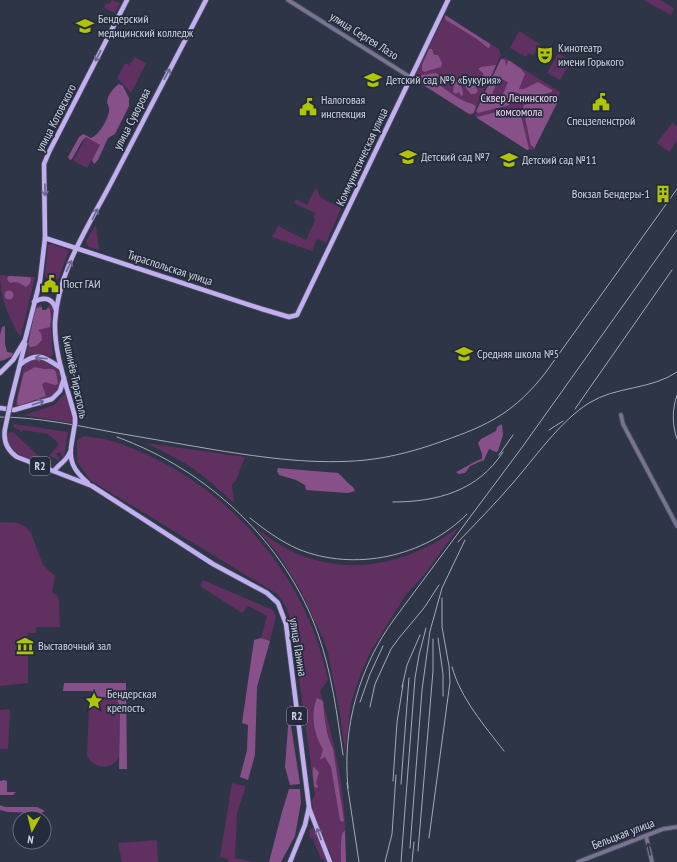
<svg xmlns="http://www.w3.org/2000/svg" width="677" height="862" viewBox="0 0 677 862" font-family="'PT Sans Narrow',sans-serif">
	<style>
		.green { fill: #5f3060 }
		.forest { fill: #885089; fill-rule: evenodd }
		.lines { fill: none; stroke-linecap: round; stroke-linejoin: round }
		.minor-casing { stroke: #4a5262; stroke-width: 5.5 }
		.major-casing { stroke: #4a5262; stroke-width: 6 }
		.minor { stroke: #7b7392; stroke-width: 3.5 }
		.major { stroke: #c1aff0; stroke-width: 4.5 }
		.rail { stroke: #a4aab7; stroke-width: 1 }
		.major-bridge-casing { stroke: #4a5262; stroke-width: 6; stroke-linecap: butt }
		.major-bridge { stroke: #c1aff0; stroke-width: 4.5 }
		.oneway { stroke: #6b668d }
		.oneway2 { stroke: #313649 }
		.labels { text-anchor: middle; stroke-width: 3.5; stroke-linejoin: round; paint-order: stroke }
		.shield { fill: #242b3c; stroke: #9ca1af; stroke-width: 1 }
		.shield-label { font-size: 11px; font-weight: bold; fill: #cfd4e0 }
		.poi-label { font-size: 12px; fill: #cfd4e0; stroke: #242b3c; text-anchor: start }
		.street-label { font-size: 12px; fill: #cfd4e0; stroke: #242b3c }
		.park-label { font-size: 12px; fill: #f8d7f7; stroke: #242b3c }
	</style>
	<rect width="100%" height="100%" fill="#2d3546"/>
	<g class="green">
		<polygon points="112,0 120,3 115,13 104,8 106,3 109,4"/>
		<polygon points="643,0 660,0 674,8 671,15"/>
		<polygon points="445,15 499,49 501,55 472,116 413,79"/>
		<polygon points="519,31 540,44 533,56 528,53 526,57 510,48"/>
		<polygon points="558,53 571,61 560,80 547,73"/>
		<polygon points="135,57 146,63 131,93 117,78 125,63 129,65"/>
		<polygon points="504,57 560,92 558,101 533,150 527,150 477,118 475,115 501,59"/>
		<polygon points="672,123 677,126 677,141 669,152 657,143"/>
		<polygon points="86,137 100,145 87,168 73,161"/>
		<polygon points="315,189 317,189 320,197 341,208 326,243 317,239 312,251 272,237 278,226 306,240 315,220 314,217 315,213 294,203 296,199 307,205"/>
		<polygon points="95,226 96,226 99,250 88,247 86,241"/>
		<polygon points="52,244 69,250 59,278 55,280 46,278 45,275 48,245"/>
		<path d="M 0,275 L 35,277 L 21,336 L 18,334 C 8,315 0,297 0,275 Z"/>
		<path d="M 41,304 L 42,310 L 46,310 L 49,305 L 50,305 L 53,309 L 51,330 L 53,355 L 50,357 C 41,353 34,353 26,356 L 36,307 Z"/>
		<path d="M 37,357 C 44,359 51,361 56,367 C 62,373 62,390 54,395 C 48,399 22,407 15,407 L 24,364 Z"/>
		<polygon points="64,394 65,394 73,413 72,423 15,414 25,415 54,405"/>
		<polygon points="14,424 68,432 64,458 62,457 60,452 56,454 60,459 58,460 49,456 59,444 48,434 23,430 22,432 12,426"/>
		<path d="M 13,432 L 45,462 L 46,459 L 53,466 L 52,467 L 47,463 C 36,464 12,453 8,443 C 7,440 8,436 8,433 Z"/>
		<path d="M 85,436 C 96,438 108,439 118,443 C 223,479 306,571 328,680 L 320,691 C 332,734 342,776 345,820 C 346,832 345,845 345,857 L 343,862 L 334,862 L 313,812 L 312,799 L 313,799 L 315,795 L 293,635 C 290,617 289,609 277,594 L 90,480 L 77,462 L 77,440 Z"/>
		<path d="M 145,443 L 245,457 L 236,480 L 232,485 L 234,503 C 221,492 209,480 195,470 C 180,459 162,451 145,443 Z"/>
		<polygon points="0,522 18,523 26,527 31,533 43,565 55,576 52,593 57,595 59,601 60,627 36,627 36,633 28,633 28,683 0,686"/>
		<path d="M 459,527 L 424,575 L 405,596 L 371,651 L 361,673 L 351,703 L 345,753 L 340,714 L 333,679 L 328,653 L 324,641 L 300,589 L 279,555 L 256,528 C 272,540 289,552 309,558 C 361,575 415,560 459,527 Z"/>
		<polygon points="203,580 273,610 276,616 270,641 261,638 267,616 248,606 242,613 200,586"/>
		<path d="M 92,698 L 111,698 L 117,700 L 120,707 L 119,758 C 109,771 95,769 87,756 L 89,703 Z"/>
		<polygon points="9,709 10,712 8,749 0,749 0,710"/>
		<polygon points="232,783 246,786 237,813 235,858 253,862 228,862 228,859 220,857"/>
		<polygon points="313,827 314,829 328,862 325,862 324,859 321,859 313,839 310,838 309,830"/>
		<polygon points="157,840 158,862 122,862 118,843"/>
	</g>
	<g class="forest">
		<polygon points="445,15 490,44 490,47 488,48 477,39 446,20 445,18"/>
		<polygon points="429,49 432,49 434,55 438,55 442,63 441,67 424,72 422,70 422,65"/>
		<path d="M 501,59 L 505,60 L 506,66 L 508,61 L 510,61 L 521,69 L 525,74 L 519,89 L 524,89 L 538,82 L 552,90 L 552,92 L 525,99 L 518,93 L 511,92 L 509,93 L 511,96 L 505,100 L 509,103 L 509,105 L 478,113 L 476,111 ZM 499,78 L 508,82 L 501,99 L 492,94 Z"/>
		<polygon points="496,65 488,84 485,81 483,73 478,69 481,67"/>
		<path d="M 434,73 L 438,74 L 439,77 L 436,79 L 431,79 L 430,81 C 443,85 452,96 464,101 C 469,103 472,103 476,106 L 474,113 L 469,114 L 417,81 L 415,78 L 417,76 Z"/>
		<path d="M 455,77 C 457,83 464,86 463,95 L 461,96 L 459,92 L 456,94 L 453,92 Z"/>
		<path d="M 467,79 C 472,80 476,86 478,91 L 475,94 L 471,94 C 467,89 462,85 467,79 Z"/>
		<path d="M 119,84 L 123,86 L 129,98 L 129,106 L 115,134 L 108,138 L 98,160 L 94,164 L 92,160 L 100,145 L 86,137 L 82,141 L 72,159 L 70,160 L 68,157 L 79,137 L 83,134 L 91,138 C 100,134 107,120 109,112 C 110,108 108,105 107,102 C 107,96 114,87 119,84 Z"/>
		<polygon points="556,96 558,101 534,149 533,146 531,146 523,108 524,105"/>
		<polygon points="512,108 520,112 529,149 527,150 477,118 477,117"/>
		<path d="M 9,276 L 28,277 L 31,278 C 31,282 30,285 26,287 C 21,284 16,280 11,283 L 8,281 L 7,278 Z"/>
		<circle cx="9" cy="295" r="4.5"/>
		<polygon points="42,307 42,310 46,310 48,308 50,309 51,320 50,327 38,330 41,333 42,340 36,346 30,347 28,344 35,310 37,308"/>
		<polygon points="5,326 5,344 7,352 13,353 12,356 4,360 0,361 0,335 2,327"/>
		<polygon points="35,367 44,369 53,369 56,372 58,384 55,385 45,382 42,384 46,396 21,405 18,405 17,401 23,376 24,373"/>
		<path d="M 502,424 L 503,435 L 498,451 L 496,452 L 489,449 L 484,460 L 470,466 L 465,473 L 459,474 L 456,472 C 465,468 472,462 482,459 L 482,454 L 478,443 L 481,439 L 496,431 L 497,427 Z"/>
		<path d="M 278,468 L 338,473 C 344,478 347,483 353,487 L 355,491 L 348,493 L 306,490 L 305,485 L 296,480 L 279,475 L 277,471 Z"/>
		<polygon points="261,638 270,641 257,687 255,755 248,780 240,777 247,750 248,725 242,723 254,640"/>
		<polygon points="64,683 126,683 127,769 119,769 120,707 117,700 111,698 92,698 92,691 63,691"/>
		<path d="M 317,698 L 323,701 C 324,717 326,735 333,749 L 344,821 L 342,822 L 340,820 L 331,767 L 325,757 L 320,760 L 323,749 C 314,735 310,714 317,698 Z"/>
		<polygon points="289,713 300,784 290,785 285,767"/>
		<path d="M 314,767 L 319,772 L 316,783 L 318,787 L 317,788 L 314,787 C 314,780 312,775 313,768 Z"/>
		<polygon points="4,780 7,781 7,792 16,792 13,795 0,795 0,781"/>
		<polygon points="289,789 300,789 301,802 295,836 281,862 269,862 282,812"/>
		<polygon points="0,805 5,807 37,807 45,811 41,813 8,812 0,810"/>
		<path d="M 345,831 L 346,862 L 341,862 C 341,854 340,838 343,832 Z"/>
	</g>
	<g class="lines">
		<g class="minor-casing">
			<g id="minor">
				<polyline points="288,0 410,77"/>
				<polyline points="621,415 623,424 677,526"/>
				<polyline points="646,836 652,862"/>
				<polyline points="578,862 663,829 677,827"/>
			</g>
		</g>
		<g class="major-casing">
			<g id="major">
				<polyline points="45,238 262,309 289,317 297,315 448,0"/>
				<path d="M 34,302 C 44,296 53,298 56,310"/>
				<path d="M 21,364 C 37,351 45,357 61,368"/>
				<polyline points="0,373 13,360 25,340 40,281 45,238 44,164 49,152 127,0"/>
				<polyline points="11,400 25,344"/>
				<polyline points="0,408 14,410 52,399 60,391 64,378"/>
				<path d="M 75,423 L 75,417 C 67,386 54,355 55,322 C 58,271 88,227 111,183 C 143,122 174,61 206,0"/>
				<path d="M 5,429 C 3,441 7,450 17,457 L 92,486 L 213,564 L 267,593 L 278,603 L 286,624 L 309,807 L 305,825 L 290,862"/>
				<path d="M 72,441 C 68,460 73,470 88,483"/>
				<path d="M 54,471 C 60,463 66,462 70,452"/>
				<polyline points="309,808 330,862"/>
			</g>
		</g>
		<use href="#minor" class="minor"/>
		<use href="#major" class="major"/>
		<g class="rail">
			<path d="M 677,395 C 672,410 672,424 677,439"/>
			<polyline points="575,409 672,270"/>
			<path d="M 0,417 C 37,417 80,426 117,433 C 150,439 183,444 216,450 C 266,458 316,465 366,460 C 393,457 418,450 443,441 C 489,425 515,412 546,372 L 677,189"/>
			<polyline points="549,430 563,421"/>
			<path d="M 117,437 C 208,470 286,543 318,634 C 332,673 337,715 343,755"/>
			<polyline points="499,455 513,435"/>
			<path d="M 393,502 C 437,502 478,491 503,452"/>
			<path d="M 250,518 C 265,530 280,541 298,549 C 354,572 425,557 467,514"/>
			<path d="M 458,542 C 476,523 495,504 512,484 C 534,459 560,421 589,403 C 616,386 651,390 677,372"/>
			<polyline points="438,638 443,674 443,696"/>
			<path d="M 452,667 C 461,699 484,725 504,751"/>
			<polyline points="402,687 407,665 420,635"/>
			<polyline points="360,702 370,674 383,646"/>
			<polyline points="370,707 375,684 391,649 399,638 424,608 439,585"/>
			<polyline points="393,781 397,722 403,685"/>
			<polyline points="347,783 359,862"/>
			<polyline points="401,784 409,678"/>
			<path d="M 348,788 C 342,727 359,667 395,618 L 523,446 L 677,230"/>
			<polyline points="429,838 450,682 449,666 442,627 442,598"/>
			<polyline points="410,848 422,690 430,631 442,588 465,540"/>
			<polyline points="418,851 433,671 433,639"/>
			<polyline points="385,862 392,834 396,775"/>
			<polyline points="401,862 415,678 419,655 426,628"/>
			<polyline points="412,862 414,842"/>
		</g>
		<g class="major-bridge-casing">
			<g id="major-bridge">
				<polyline points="5,429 11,400"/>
				<polyline points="72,441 75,423"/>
			</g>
		</g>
		<use href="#major-bridge" class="major-bridge"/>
	</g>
	<defs><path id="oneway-shaft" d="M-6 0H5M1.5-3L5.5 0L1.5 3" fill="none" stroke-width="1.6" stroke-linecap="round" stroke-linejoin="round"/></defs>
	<g class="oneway">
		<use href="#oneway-shaft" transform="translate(98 56) rotate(117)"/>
		<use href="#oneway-shaft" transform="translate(167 74) rotate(-62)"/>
		<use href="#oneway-shaft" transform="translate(45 190) rotate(89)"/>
		<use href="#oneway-shaft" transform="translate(95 214) rotate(-63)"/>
		<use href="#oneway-shaft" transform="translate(69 266) rotate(-64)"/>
		<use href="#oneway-shaft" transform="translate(41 358) rotate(-173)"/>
		<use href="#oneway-shaft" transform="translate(38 403) rotate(-18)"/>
		<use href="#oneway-shaft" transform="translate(319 834) rotate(-111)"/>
	</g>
	<use class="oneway2" href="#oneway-shaft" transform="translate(649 849) rotate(-102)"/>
	<defs>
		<g id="university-bare" transform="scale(1.38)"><path d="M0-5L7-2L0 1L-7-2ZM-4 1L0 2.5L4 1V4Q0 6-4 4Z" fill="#afc504" stroke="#242b3c" stroke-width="2.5" paint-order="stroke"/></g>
		<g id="theatre-bare" transform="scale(1.38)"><path d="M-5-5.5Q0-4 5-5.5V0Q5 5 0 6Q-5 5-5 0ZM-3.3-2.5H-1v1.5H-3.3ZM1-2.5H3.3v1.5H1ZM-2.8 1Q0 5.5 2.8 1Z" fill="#afc504" stroke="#242b3c" stroke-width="2.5" paint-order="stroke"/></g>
		<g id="school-bare" transform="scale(1.38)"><path d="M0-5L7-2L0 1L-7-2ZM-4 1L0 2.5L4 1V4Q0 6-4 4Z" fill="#afc504" stroke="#242b3c" stroke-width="2.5" paint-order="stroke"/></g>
		<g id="civic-bare" transform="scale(1.38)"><path d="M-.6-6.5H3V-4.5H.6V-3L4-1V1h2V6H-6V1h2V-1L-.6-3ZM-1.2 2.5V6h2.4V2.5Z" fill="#afc504" stroke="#242b3c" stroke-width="2.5" paint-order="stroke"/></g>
		<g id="building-bare" transform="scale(1.38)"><path d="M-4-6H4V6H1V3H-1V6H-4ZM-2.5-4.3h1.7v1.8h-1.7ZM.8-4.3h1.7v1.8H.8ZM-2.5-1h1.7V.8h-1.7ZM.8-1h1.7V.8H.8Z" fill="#afc504" stroke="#242b3c" stroke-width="2.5" paint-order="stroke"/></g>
		<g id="museum-bare" transform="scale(1.38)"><path d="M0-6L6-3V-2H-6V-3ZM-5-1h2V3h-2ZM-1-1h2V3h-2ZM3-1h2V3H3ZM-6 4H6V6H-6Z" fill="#afc504" stroke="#242b3c" stroke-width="2.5" paint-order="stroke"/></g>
		<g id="sight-bare" transform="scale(1.38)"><path d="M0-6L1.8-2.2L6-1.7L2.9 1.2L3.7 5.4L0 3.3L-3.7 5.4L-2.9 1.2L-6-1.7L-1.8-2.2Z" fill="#afc504" stroke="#242b3c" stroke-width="2.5" paint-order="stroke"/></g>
	</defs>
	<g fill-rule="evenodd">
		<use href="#university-bare" x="85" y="26"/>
		<use href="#theatre-bare" x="545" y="55"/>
		<use href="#school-bare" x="373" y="80"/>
		<use href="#civic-bare" x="601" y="102"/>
		<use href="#civic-bare" x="308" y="107"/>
		<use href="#school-bare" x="408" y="157"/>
		<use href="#school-bare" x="509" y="160"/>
		<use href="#building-bare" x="663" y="194"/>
		<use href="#civic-bare" x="50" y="284"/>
		<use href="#school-bare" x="464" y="354"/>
		<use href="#museum-bare" x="25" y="646"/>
		<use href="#sight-bare" x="94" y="701"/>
	</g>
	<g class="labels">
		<g class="shield">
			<rect x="30" y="457" width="20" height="18" rx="3"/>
			<rect x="287" y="707" width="20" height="18" rx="3"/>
		</g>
		<g class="shield-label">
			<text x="40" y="470">R2</text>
			<text x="297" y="720">R2</text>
		</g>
		<g class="poi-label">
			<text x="98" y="23">Бендерский<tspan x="98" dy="14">медицинский колледж</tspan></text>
			<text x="558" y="52">Кинотеатр<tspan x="558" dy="14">имени Горького</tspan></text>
			<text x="386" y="84">Детский сад №9 «Букурия»</text>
			<text x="321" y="104">Налоговая<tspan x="321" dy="14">инспекция</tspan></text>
			<text x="601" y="125" text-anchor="middle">Спецзеленстрой</text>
			<text x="421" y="161">Детский сад №7</text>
			<text x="522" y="164">Детский сад №11</text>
			<text x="650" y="198" text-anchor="end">Вокзал Бендеры-1</text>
			<text x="63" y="288">Пост ГАИ</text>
			<text x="477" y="358">Средняя школа №5</text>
			<text x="38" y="650">Выставочный зал</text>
			<text x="107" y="698">Бендерская<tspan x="107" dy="14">крепость</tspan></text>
		</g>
		<g class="street-label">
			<text transform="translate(364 36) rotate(32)" y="4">улица Сергея Лазо</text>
			<text transform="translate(56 118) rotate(-63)" y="4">улица Котовского</text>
			<text transform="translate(132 119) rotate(-63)" y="4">улица Суворова</text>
			<text transform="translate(362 157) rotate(-65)" y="4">Коммунистическая улица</text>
			<text transform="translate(170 268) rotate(18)" y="4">Тираспольская улица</text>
			<text transform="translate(75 377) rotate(78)" y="4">Кишинёв-Тирасполь</text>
			<text transform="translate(298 647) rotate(81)" y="4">улица Панина</text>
			<text transform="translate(623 834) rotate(-21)" y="4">Бельцкая улица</text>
		</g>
		<g class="park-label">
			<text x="519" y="102">Сквер Ленинского<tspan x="519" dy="14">комсомола</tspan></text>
		</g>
	</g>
	<g transform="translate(32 830) rotate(188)"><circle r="19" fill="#242b3c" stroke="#686f7e"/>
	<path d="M0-3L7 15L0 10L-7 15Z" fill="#afc504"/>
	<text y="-6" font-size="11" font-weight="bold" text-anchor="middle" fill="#cfd4e0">N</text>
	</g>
</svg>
